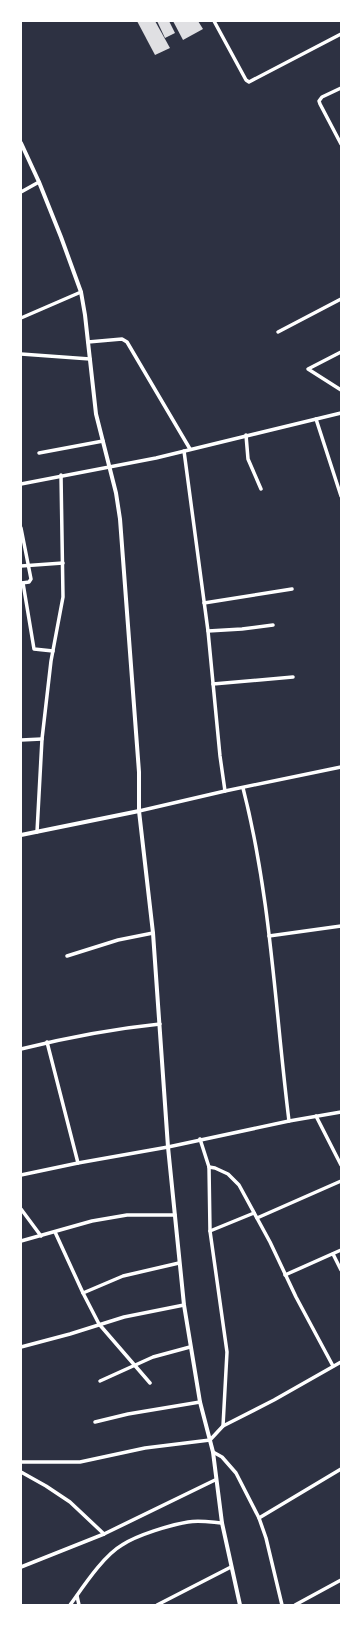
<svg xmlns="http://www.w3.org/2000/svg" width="362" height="1626" viewBox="0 0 362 1626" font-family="'Work Sans',sans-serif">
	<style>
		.building { fill: #e0e0e3 }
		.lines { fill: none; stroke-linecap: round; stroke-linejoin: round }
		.minor { stroke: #fff; stroke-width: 3.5 }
		.tertiary { stroke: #fff; stroke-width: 4 }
	</style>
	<rect width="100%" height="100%" fill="#2d3142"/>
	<g class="building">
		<polygon points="137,21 155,21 170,48 155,55"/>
		<polygon points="157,21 169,21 175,33 165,38"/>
		<polygon points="173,21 198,21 203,29 183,40"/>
	</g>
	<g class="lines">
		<g class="minor">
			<polyline points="214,21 246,80 249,82 341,34"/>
			<polyline points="341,88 322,97 319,101 320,104 341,144"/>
			<polyline points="21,192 39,182"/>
			<polyline points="21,318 81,292"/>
			<polyline points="278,332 341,299"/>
			<polyline points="88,342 122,339 127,342 190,449"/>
			<polyline points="341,352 308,369 341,390"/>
			<polyline points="21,354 90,359"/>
			<polyline points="316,419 341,496"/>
			<polyline points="246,435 248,459 261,489"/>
			<polyline points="184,451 208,631 220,756 225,791"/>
			<polyline points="39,453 103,441"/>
			<polyline points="21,484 156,458 341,413"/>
			<polyline points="21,528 31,579 29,582 22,583"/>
			<polyline points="21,566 63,563"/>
			<polyline points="23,583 34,649 53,651"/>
			<polyline points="204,603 292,589"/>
			<polyline points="208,631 242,629 273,625"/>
			<polyline points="213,684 293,677"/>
			<polyline points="21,740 42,739"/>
			<path d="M 243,788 C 271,897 275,1009 289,1121"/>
			<polyline points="139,811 225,791 341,767"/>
			<polyline points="37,832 42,739 51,661 63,597 61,475"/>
			<polyline points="269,936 341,926"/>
			<polyline points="67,956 118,940 153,933"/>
			<polyline points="47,1042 78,1163"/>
			<path d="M 21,1049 C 69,1037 111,1029 160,1024"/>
			<polyline points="316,1116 341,1165"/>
			<polyline points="200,1139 209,1167 210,1231 227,1352 223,1426"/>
			<polyline points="209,1167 215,1168 228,1174 239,1185 270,1242 296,1297 333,1366"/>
			<polyline points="21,1175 78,1163 168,1147 289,1121 341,1112"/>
			<polyline points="21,1209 41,1236"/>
			<polyline points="257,1218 341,1181"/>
			<polyline points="210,1231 254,1213"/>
			<polyline points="55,1232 83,1293 99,1324 150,1383"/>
			<polyline points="21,1241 92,1221 127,1215 175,1215"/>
			<polyline points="333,1254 341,1270"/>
			<polyline points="285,1275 341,1250"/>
			<polyline points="83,1293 123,1276 179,1263"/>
			<polyline points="21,1347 70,1334 124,1317 184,1305"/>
			<polyline points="100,1381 153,1357 190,1347"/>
			<polyline points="95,1422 128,1414 200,1402"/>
			<polyline points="213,1452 222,1457 236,1473 259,1518 266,1538 282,1605"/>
			<polyline points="21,1462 80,1462 145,1448 210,1440 223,1426 274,1400 341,1362"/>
			<polyline points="21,1472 46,1486 70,1502 104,1534"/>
			<polyline points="259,1518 341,1469"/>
			<polyline points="21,1567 104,1534 215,1480"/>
			<polyline points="77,1596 79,1605"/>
			<path d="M 70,1605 C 83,1587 103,1556 122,1545 C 137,1535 170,1525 188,1522 C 199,1520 210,1522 222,1523"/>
			<polyline points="157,1605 231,1567"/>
			<polyline points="295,1605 341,1580"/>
		</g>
		<g class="tertiary">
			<polyline points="21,143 39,182 61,237 81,292 85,315 96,414 116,493 120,519 139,772 139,811 153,933 168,1147 184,1305 200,1402 213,1452 222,1523 240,1605"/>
			<polyline points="21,835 139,811"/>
		</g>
	</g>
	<rect width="362" height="1626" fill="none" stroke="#ffffff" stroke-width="44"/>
</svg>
